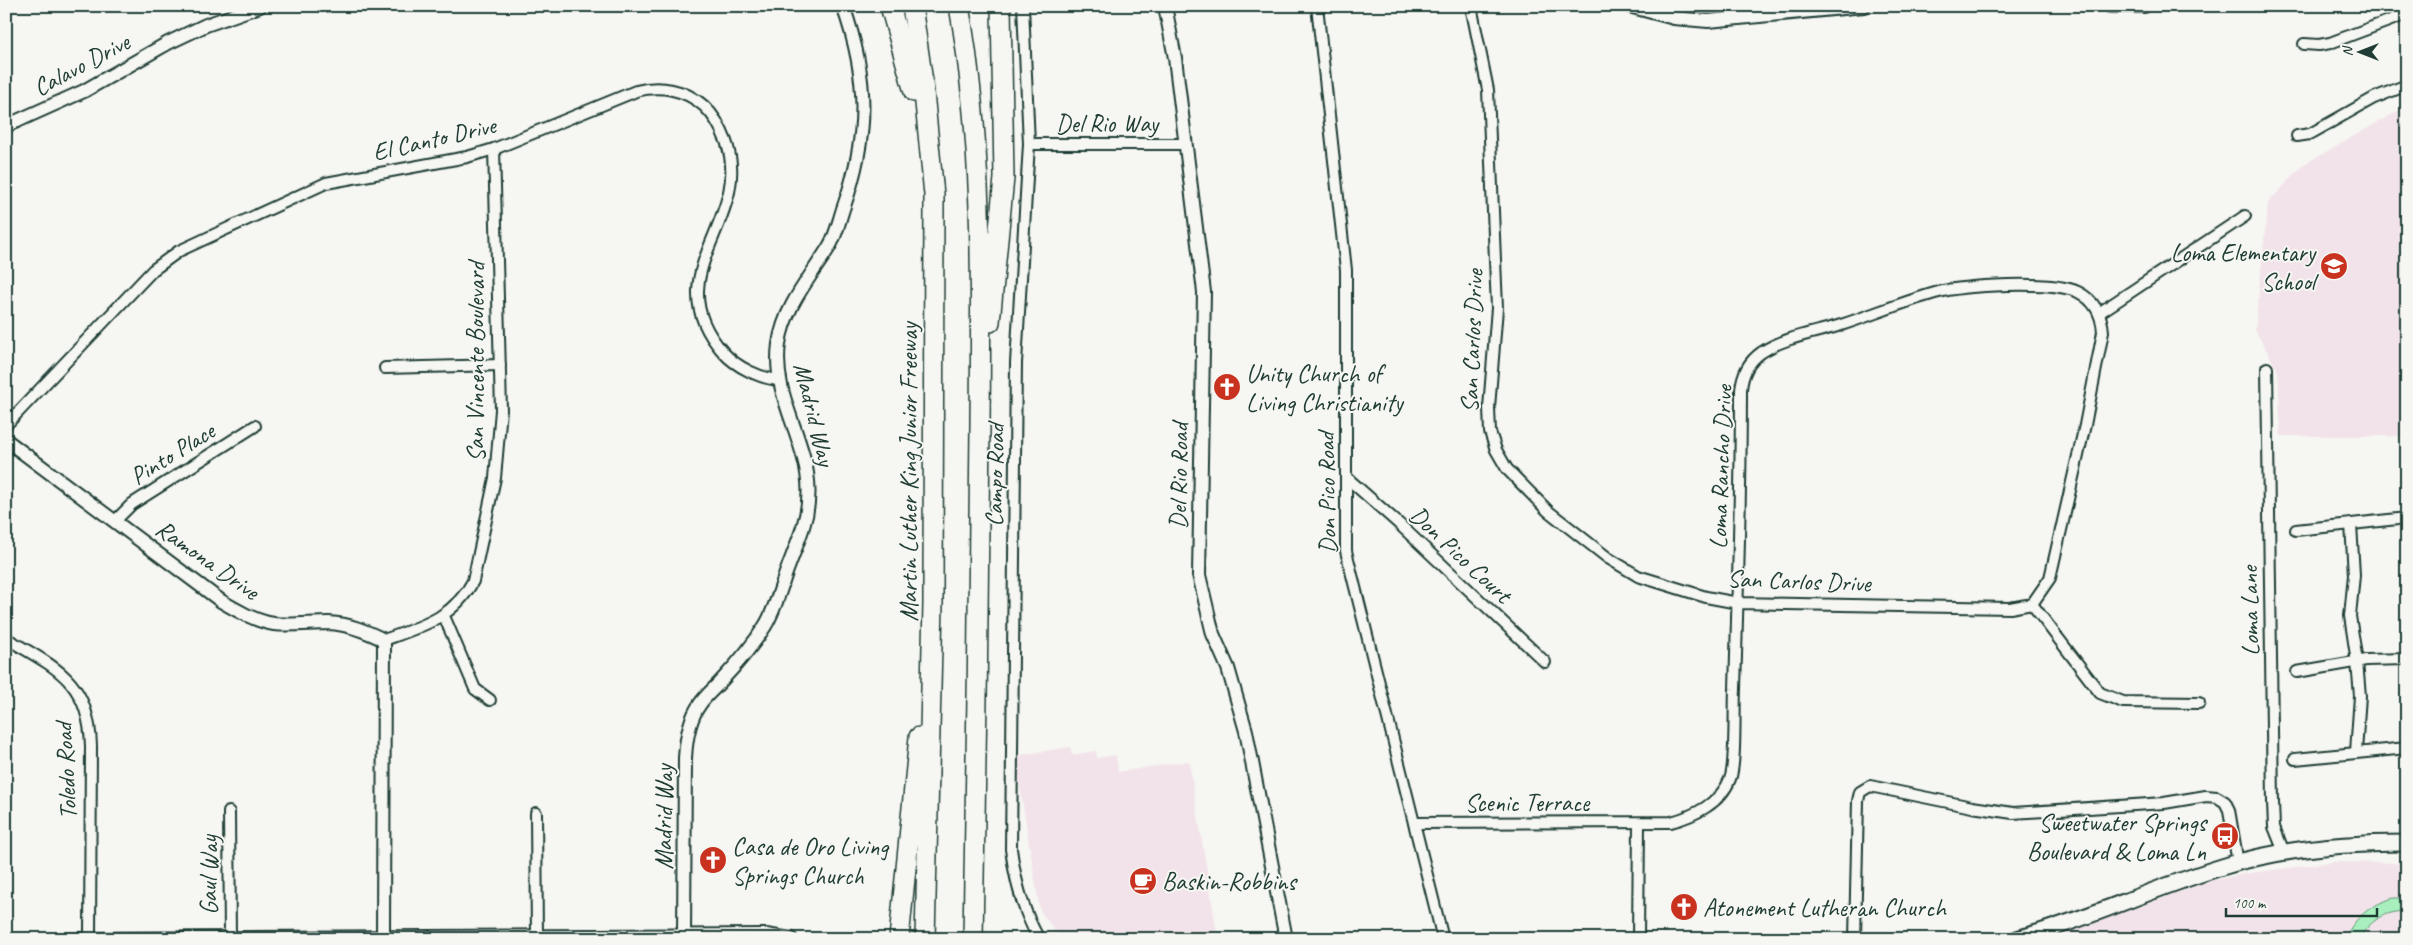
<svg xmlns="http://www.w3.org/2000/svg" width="2413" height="945" viewBox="0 0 2413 945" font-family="Caveat,sans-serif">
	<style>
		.built { fill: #f2e3ea }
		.park { fill: #a7efbd; stroke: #639678 }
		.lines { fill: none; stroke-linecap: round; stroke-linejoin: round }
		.minor-casing { stroke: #1f3d34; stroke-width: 14 }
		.tertiary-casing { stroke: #1f3d34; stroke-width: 16 }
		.secondary-casing { stroke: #1f3d34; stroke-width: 19 }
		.motorway-casing { stroke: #1f3d34; stroke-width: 22 }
		.minor { stroke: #f6f6f2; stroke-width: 10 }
		.tertiary { stroke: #f6f6f2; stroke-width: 12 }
		.secondary { stroke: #f6f6f2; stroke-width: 15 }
		.motorway { stroke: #f6f6f2; stroke-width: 19 }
		.labels { text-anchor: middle; stroke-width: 4; stroke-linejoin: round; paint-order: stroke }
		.street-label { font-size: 25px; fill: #1f3d34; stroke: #f6f6f2 }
		.poi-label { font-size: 25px; fill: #1f3d34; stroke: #f6f6f2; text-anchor: start }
	</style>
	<rect width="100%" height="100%" fill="#f6f6f2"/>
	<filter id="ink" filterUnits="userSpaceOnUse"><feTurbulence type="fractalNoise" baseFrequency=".02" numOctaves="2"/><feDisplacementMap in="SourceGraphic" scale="10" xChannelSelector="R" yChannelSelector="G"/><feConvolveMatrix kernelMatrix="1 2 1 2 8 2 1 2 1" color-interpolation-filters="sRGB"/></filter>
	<g filter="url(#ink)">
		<g class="built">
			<polygon points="2407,106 2407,436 2281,436 2278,371 2255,330 2268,203 2303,165"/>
			<polygon points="1070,747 1072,755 1096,751 1097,758 1116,755 1118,772 1189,761 1218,939 1061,939 1040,911 1015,756"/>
			<polygon points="2333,862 2407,863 2407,939 2049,939 2210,881 2250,873"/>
		</g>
		<path class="park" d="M 2394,898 L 2407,898 L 2407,911 C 2386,911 2370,920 2359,939 L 2345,939 C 2354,917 2372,904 2394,898 Z"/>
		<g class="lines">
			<g class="minor-casing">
				<g id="minor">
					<path d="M 1023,6 L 1029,144 L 1016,363 L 1011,849 C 1015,880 1023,912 1039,939"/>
					<polyline points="1317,6 1346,270 1346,551 1443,939"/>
					<polyline points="2304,44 2319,45 2330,43 2407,14"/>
					<polyline points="2297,136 2310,134 2374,98 2407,85"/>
					<polyline points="1029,144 1185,144"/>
					<polyline points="2099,313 2245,216"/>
					<polyline points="385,368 500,365"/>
					<polyline points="2267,368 2273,802 2274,827 2284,852"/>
					<path d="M 6,425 L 153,270 L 179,251 L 326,183 L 467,157 L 494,149 L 636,91 C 660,85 685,89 704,106 C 714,115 721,128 726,141 C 755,221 653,273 723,352 C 736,367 761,379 780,380"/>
					<polyline points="1346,477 1398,523 1545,662"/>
					<polyline points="115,521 132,504 255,426"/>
					<polyline points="2351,524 2354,575 2350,616 2357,662 2360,696 2356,752"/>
					<polyline points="2296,530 2407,518"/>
					<polyline points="2032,604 2100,693 2123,702 2199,703"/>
					<polyline points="444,616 475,689 490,700"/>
					<path d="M 6,638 C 56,668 89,680 91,746 L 90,938 L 68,939"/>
					<path d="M 384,640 C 420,627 454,618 473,581 L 495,478 L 501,410 L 494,149"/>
					<polyline points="2297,672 2366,660 2407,659"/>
					<polyline points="2295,759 2407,748"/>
					<polyline points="229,812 230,937"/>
					<polyline points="536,813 537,938"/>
					<path d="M 1414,823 L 1671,822 C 1694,816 1721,803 1730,779 C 1736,766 1734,707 1735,689 C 1738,589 1741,490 1741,390 C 1742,375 1749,361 1762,352 C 1785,337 1815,333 1841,325 C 1872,315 1903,302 1935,293 C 1964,285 2052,280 2078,292 C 2094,300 2102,315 2103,332 L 2085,425 L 2050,578 L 2032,604 L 2010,608 L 1738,603 L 1706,597 L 1638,576 L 1608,558 L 1548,511 L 1507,469 L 1496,450 L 1490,432 L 1489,408 L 1497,308 L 1488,90 L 1471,6"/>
					<polyline points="1638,939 1639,823"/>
					<polyline points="1855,939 1858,801 1860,792 1870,786 1972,807 2013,813 2164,803 2206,796 2217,797 2225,802 2229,810 2238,863"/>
				</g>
			</g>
			<g class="tertiary-casing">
				<g id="tertiary">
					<polyline points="1165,6 1175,58 1204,292 1199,575 1213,634 1228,668 1246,731 1286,939"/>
					<polyline points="1629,6 1674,18 1708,21 1864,6"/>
					<polyline points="2110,6 2144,6"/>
					<polyline points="6,126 84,91 168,43 206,25 260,6"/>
					<path d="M 6,440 L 221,601 C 238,611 255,621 274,624 C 292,626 311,623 329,623 C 349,624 366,631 384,640 L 383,939"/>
					<polyline points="90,939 766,935 791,939"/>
					<path d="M 684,939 L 685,758 C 686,740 689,719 700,704 C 706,695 715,688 722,680 C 738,663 753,645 765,626 C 775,610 780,590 786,573 C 792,557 798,542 803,527 C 826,456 770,410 779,344 C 784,307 810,278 829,247 C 836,236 839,221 843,209 C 869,136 869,79 843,6"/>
				</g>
			</g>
			<g class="secondary-casing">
				<path id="secondary" d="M 2017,939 C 2086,920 2153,888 2222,867 C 2282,848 2345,843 2407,843"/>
			</g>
			<g class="motorway-casing">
				<g id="motorway">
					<polyline points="890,6 914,92"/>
					<polyline points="912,6 923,82 934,195 933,604 925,939"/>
					<path d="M 959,6 C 984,145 981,287 980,427 C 979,598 976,768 973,939"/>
					<polyline points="990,322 1004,178 1001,6"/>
					<polyline points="899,939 919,737"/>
				</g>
			</g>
			<use href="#minor" class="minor"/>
			<use href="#tertiary" class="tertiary"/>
			<use href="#secondary" class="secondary"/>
			<use href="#motorway" class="motorway"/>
		</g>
	</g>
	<defs>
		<g id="school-disc" transform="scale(1.4375)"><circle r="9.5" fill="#c8321e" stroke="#f6f6f2"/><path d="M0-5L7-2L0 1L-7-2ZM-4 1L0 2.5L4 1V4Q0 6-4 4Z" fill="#fff"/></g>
		<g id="church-disc" transform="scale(1.4375)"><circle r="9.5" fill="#c8321e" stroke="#f6f6f2"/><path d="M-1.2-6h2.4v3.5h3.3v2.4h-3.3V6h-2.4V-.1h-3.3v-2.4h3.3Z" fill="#fff"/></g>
		<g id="bus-disc" transform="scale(1.4375)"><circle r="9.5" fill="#c8321e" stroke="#f6f6f2"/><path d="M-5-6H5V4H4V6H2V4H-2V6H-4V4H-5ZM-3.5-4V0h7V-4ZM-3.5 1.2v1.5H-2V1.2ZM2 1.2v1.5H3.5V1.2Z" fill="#fff"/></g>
		<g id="cafe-disc" transform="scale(1.4375)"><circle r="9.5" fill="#c8321e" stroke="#f6f6f2"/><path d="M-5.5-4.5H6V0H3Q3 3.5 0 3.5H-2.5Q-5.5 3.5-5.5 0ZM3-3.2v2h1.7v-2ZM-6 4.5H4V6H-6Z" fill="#fff"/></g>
	</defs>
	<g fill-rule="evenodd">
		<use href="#school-disc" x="2334" y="266"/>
		<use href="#church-disc" x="1227" y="387"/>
		<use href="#bus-disc" x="2225" y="836"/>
		<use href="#church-disc" x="713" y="860"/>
		<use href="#cafe-disc" x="1143" y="881"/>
		<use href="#church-disc" x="1684" y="907"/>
	</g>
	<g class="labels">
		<g class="street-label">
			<text transform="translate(81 64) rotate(-28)" y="9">Calavo Drive</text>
			<text x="1107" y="132">Del Rio Way</text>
			<text transform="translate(434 138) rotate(-13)" y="9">El Canto Drive</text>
			<text transform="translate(1471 341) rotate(-88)" y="9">San Carlos Drive</text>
			<text transform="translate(475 362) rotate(-90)" y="9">San Vincente Boulevard</text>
			<text transform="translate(815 414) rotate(76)" y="9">Madrid Way</text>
			<text transform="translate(172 453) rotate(-32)" y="9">Pinto Place</text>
			<text transform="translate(1720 467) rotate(-88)" y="9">Loma Rancho Drive</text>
			<text transform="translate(908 472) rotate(-90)" y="9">Martin Luther King Junior Freeway</text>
			<text transform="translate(994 475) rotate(-89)" y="9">Campo Road</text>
			<text transform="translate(1178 476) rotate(-89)" y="9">Del Rio Road</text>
			<text transform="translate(1326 493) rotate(-91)" y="9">Don Pico Road</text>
			<text transform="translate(1461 554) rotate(43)" y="9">Don Pico Court</text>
			<text transform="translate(208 559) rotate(35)" y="9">Ramona Drive</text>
			<text transform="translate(1799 580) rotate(2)" y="9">San Carlos Drive</text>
			<text transform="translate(2249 611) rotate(-91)" y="9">Loma Lane</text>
			<text transform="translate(65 771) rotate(-93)" y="9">Toledo Road</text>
			<text x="1527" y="811">Scenic Terrace</text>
			<text transform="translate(663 817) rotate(-90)" y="9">Madrid Way</text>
			<text transform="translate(208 875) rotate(-90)" y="9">Gaul Way</text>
		</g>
		<g class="poi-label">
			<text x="2315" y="261" text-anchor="end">Loma Elementary<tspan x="2315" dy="29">School</tspan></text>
			<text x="1246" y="382">Unity Church of<tspan x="1246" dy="29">Living Christianity</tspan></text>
			<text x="2206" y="831" text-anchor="end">Sweetwater Springs<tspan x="2206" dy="29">Boulevard &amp; Loma Ln</tspan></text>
			<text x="732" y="855">Casa de Oro Living<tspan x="732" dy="29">Springs Church</tspan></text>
			<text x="1162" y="890">Baskin-Robbins</text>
			<text x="1703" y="916">Atonement Lutheran Church</text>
		</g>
	</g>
	<rect width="2413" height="945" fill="none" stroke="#f6f6f2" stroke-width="25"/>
	<rect x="12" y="12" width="2388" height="920" fill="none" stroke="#1f3d34" stroke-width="2" filter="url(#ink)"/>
	<g transform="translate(2360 52) rotate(270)" stroke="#f6f6f2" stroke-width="4" paint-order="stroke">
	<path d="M0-4L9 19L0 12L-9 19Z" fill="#1f3d34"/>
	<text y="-8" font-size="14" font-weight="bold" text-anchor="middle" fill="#1f3d34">N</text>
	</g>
	<path d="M2226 908v8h151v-8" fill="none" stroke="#1f3d34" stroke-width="2.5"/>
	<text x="2233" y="908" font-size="15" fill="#1f3d34" stroke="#f6f6f2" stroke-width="4" paint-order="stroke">100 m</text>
</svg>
